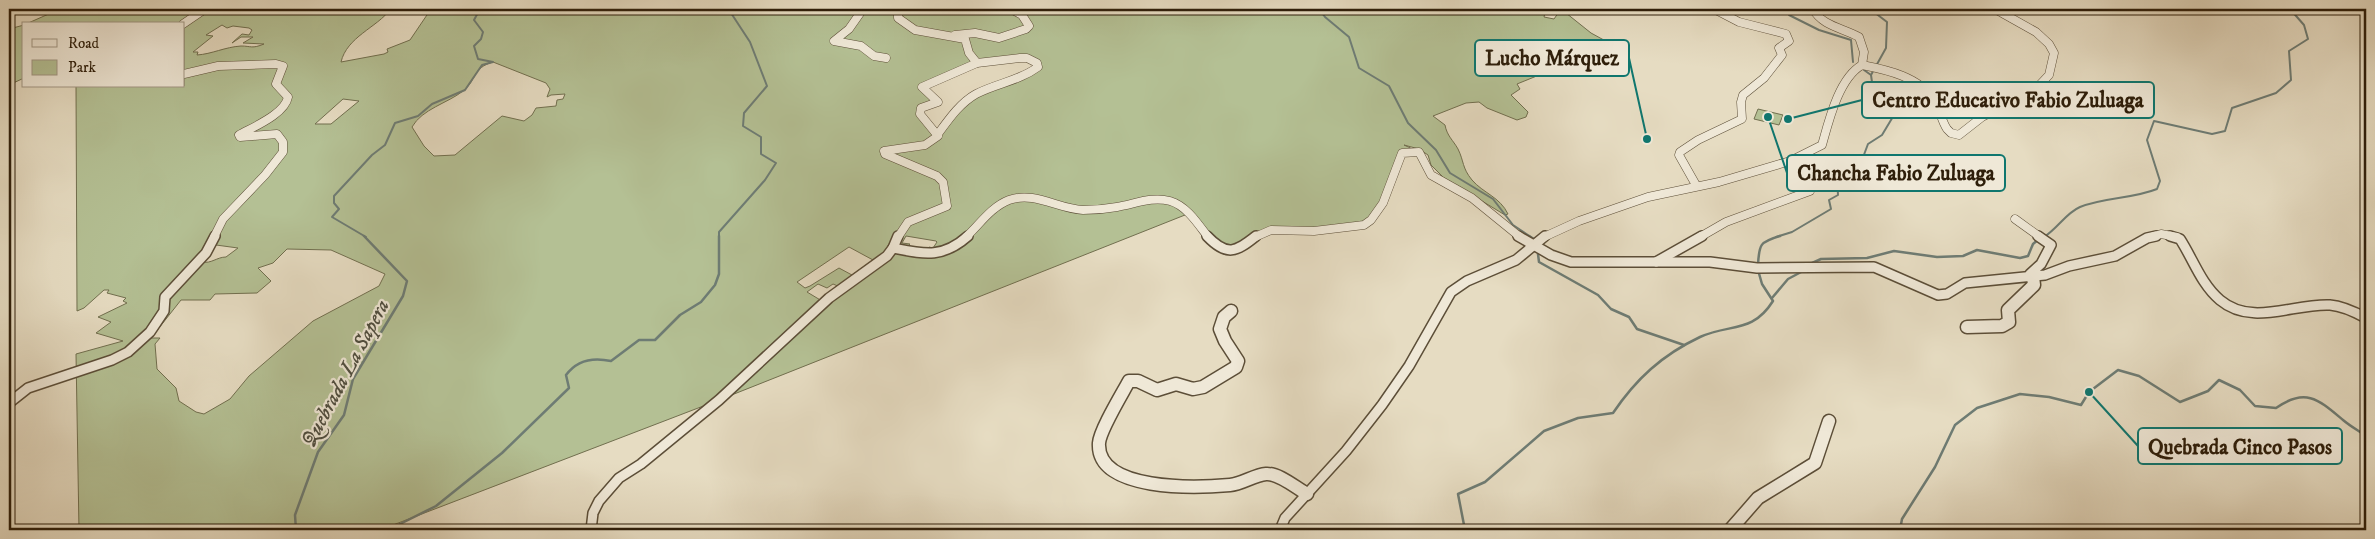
<svg xmlns="http://www.w3.org/2000/svg" width="2375" height="539" viewBox="0 0 2375 539" font-family="'IM FELL DW Pica',serif">
	<style>
		.green { fill: #b4c094; stroke: #716f4f; fill-rule: evenodd }
		.lines { fill: none; stroke-linecap: round; stroke-linejoin: round }
		.stream-far1 { stroke: #6e7c74; stroke-width: 2 }
		.stream { stroke: #6e7c74; stroke-width: 2.5 }
		.minor-far1-casing { stroke: #5c4e38; stroke-width: 9 }
		.minor-casing { stroke: #5c4e38; stroke-width: 12 }
		.tertiary-casing { stroke: #5c4e38; stroke-width: 15 }
		.minor-far1 { stroke: #efe8d7; stroke-width: 8 }
		.minor { stroke: #efe8d7; stroke-width: 9 }
		.tertiary { stroke: #efe8d7; stroke-width: 12 }
		.labels { text-anchor: middle; stroke-width: 4.5; stroke-linejoin: round; paint-order: stroke }
		.water-label { font-size: 21px; font-style: italic; fill: #4e4d3f; stroke: #efe8d7 }
		.leader { fill: none; stroke: #0f766e; stroke-width: 2 }
		.callout-dot { fill: #0f766e; stroke: #efe8d7; stroke-width: 2 }
		.callout { fill: #efe8d7; stroke: #0f766e; stroke-width: 2 }
		.callout-label { font-size: 21px; text-anchor: middle; font-weight: bold; fill: #2e1e0a }
	</style>
	<rect width="100%" height="100%" fill="#e6dcc2"/>
	<filter id="stains"><feTurbulence type="fractalNoise" baseFrequency=".004" numOctaves="4"/><feColorMatrix values="0 0 0 0 .2 0 0 0 0 .09 0 0 0 0 .02 0 0 0 .5 -.17"/></filter>
	<radialGradient id="worn" r=".72"><stop offset=".6" stop-color="#630" stop-opacity="0"/><stop offset="1" stop-color="#630" stop-opacity=".3"/></radialGradient>
	<g class="green">
		<path d="M 60,9 L 391,9 C 376,28 347,37 341,62 L 384,54 L 388,52 L 387,49 L 410,40 L 431,9 L 1546,9 L 1544,17 L 1554,19 L 1561,9 L 1591,33 L 1613,45 L 1517,84 L 1520,89 L 1511,95 L 1528,112 L 1526,117 L 1517,120 L 1487,108 L 1479,102 L 1466,103 L 1433,116 L 1445,125 C 1447,136 1453,140 1458,149 C 1464,161 1462,168 1472,180 C 1483,193 1500,197 1508,214 L 1505,215 L 1444,178 L 1431,165 L 1428,155 L 1419,149 L 1404,145 L 1419,152 L 1402,153 L 1396,178 L 1364,225 L 1268,231 L 1226,250 L 1190,213 L 719,400 L 380,530 L 79,530 L 76,354 L 123,341 L 96,333 L 111,322 L 98,317 L 127,303 L 123,301 L 126,298 L 107,293 L 109,290 L 104,290 L 84,308 L 77,311 L 76,86 L 184,86 L 184,24 L 26,24 ZM 222,25 L 227,28 L 233,26 L 249,28 L 252,30 L 249,35 L 242,34 L 232,43 L 241,37 L 253,37 L 243,43 L 264,44 C 252,49 251,46 241,46 C 225,47 212,54 197,55 L 198,52 L 193,52 L 213,36 L 206,35 ZM 1033,60 L 1037,67 L 966,101 L 937,135 L 919,111 L 938,102 L 922,87 L 988,61 ZM 493,62 L 546,83 L 550,89 L 547,97 L 551,95 L 565,94 L 563,99 L 557,100 L 556,106 L 536,108 L 532,115 L 524,121 L 502,116 L 455,155 L 434,156 L 424,146 L 412,127 C 422,109 448,103 463,91 C 477,80 472,68 493,62 ZM 343,99 L 359,101 L 331,124 L 315,124 ZM 906,236 L 936,241 L 937,242 L 933,248 L 929,247 L 927,249 L 908,246 L 910,244 L 902,243 ZM 214,241 L 216,245 L 238,248 L 226,257 C 217,257 211,264 202,262 ZM 849,247 L 873,260 L 852,275 L 839,268 L 810,286 L 805,288 L 797,282 ZM 287,249 L 331,250 L 385,274 L 379,286 L 313,321 L 249,376 L 230,399 L 204,414 L 196,412 L 179,401 L 176,388 L 157,369 L 155,344 L 160,338 L 151,338 L 181,300 L 210,300 L 215,294 L 257,293 L 271,281 L 258,268 L 273,263 ZM 818,284 L 827,288 L 833,284 L 840,287 L 822,301 L 807,292 Z"/>
		<polygon points="24,25 24,78 9,85 9,29"/>
		<polygon points="1758,109 1783,115 1779,125 1754,119"/>
	</g>
	<g class="lines">
		<g class="stream-far1">
			<polyline points="1319,9 1325,17 1349,37 1359,68 1389,86 1408,123 1436,150 1450,173 1493,199 1513,225 1531,237"/>
			<polyline points="1792,9 1788,12 1789,15 1819,30 1851,40 1853,62"/>
			<polyline points="1864,70 1871,75"/>
			<polyline points="366,237 332,217 339,209 334,203 334,196 372,155 385,145 395,123 418,116 432,104 465,90 482,65 493,62 478,59 474,46 481,39 483,32 474,20 480,9"/>
			<polyline points="719,237 719,232 765,180 776,163 761,154 761,137 743,126 744,113 767,86 750,42 731,13 731,9"/>
			<polyline points="1776,237 1792,232 1831,209 1829,200 1838,195 1837,177 1862,160 1868,144 1882,135 1897,110 1892,100 1872,82 1871,75 1886,48 1887,22 1870,9"/>
			<path d="M 2044,237 C 2058,228 2066,213 2080,207 C 2105,197 2132,199 2157,189 L 2160,181 L 2147,140 L 2154,121 L 2212,134 L 2225,131 L 2232,108 L 2276,93 L 2291,80 L 2289,51 L 2308,39 L 2304,25 L 2290,9"/>
		</g>
		<g class="stream">
			<polyline points="1529,236 1534,239"/>
			<polyline points="2044,237 2046,236"/>
			<polyline points="1538,254 1539,262 1598,295 1611,309 1629,317 1637,329 1684,345"/>
			<polyline points="1810,264 1821,259 1867,258 1894,251 1937,257 1963,256 1977,250 2020,258 2028,256 2033,244 2039,239"/>
			<path d="M 1758,265 C 1759,244 1760,242 1780,236"/>
			<polyline points="1772,298 1788,279 1803,271"/>
			<polyline points="296,530 295,515 318,452 344,415 353,379 403,296 407,281 364,236"/>
			<path d="M 388,530 L 436,506 L 502,453 L 569,388 L 566,375 C 577,360 593,357 611,361 L 639,340 L 655,340 L 680,315 L 701,302 L 715,285 L 719,274 L 719,236"/>
			<path d="M 1465,530 L 1458,494 L 1485,482 L 1544,431 L 1578,418 L 1613,413 C 1636,379 1662,355 1700,337 C 1731,323 1752,334 1773,301 L 1762,284 L 1758,270"/>
			<path d="M 1900,530 L 1902,519 L 1935,467 L 1955,425 L 1977,408 L 2020,394 L 2049,397 L 2081,405 L 2089,392 L 2118,370 L 2139,376 L 2180,402 L 2208,391 L 2219,380 L 2240,390 L 2255,406 L 2276,408 C 2306,387 2319,400 2343,420 C 2350,426 2359,431 2366,436"/>
		</g>
		<g class="minor-far1-casing">
			<g id="minor-far1">
				<polyline points="863,9 849,29 834,41 861,46 874,56 886,58"/>
				<polyline points="898,9 898,18 915,30 965,39 969,53 977,63"/>
				<polyline points="183,24 205,9"/>
				<polyline points="955,35 975,33 999,38 1026,29 1029,26 1022,15 1011,9"/>
				<path d="M 1862,65 C 1888,70 1919,77 1934,100 C 1940,109 1941,120 1947,129 L 1951,133 L 1959,135 L 1982,117 L 2034,91 L 2049,75 L 2054,53 L 2049,44 L 2036,32 L 1995,9"/>
				<path d="M 184,74 L 218,66 L 276,64 L 283,66 L 276,84 L 288,97 C 285,114 253,127 239,135 L 240,137 L 277,134 L 283,142 L 283,152 L 265,175 L 223,219 L 214,237"/>
				<polyline points="1696,185 1679,155 1680,152 1698,140 1742,119 1741,102 1743,95 1764,78 1782,55 1779,48 1789,41 1786,34 1739,22 1714,9"/>
				<polyline points="2015,219 2040,237"/>
				<path d="M 898,237 L 908,222 L 947,206 L 943,182 L 937,176 L 885,154 L 884,151 L 925,145 L 938,136 L 920,114 L 921,108 L 938,102 L 922,87 L 977,63 L 1020,58 L 1027,58 L 1037,63 L 1038,67 C 1019,81 997,83 976,94 C 960,103 949,119 938,134"/>
				<path d="M 966,237 C 980,224 991,207 1009,200 C 1035,191 1058,209 1083,210 C 1095,210 1106,209 1117,207 C 1135,204 1152,196 1170,201 C 1187,206 1198,224 1208,237"/>
				<polyline points="1255,237 1271,230 1314,231 1364,225 1371,220 1383,203 1402,153 1419,152 1431,175 1472,198 1520,237"/>
				<path d="M 1544,237 L 1579,221 L 1648,197 L 1719,182 L 1790,161 L 1822,145 C 1829,120 1839,78 1862,65 L 1864,52 L 1859,37 C 1843,28 1822,26 1813,9"/>
				<polyline points="1700,237 1726,222 1810,191"/>
				<polyline points="2151,237 2161,234 2177,237"/>
			</g>
		</g>
		<g class="minor-casing">
			<g id="minor">
				<path d="M 1207,236 C 1227,257 1236,252 1256,236"/>
				<polyline points="1518,236 1551,255 1571,262 1710,262 1757,268 1874,267 1938,295 1947,294 1965,283 2045,275 2069,266 2115,256 2147,238 2156,236"/>
				<path d="M 2170,236 L 2180,239 C 2193,259 2201,284 2220,300 C 2252,327 2294,303 2330,305 C 2343,306 2355,312 2366,318"/>
				<polyline points="893,248 898,236"/>
				<polyline points="1656,262 1702,236"/>
				<polyline points="2033,277 2030,274 2041,264 2051,245 2038,236"/>
				<polyline points="9,403 28,388 112,360 128,352 150,332 164,311 165,297 206,253 215,236"/>
				<path d="M 591,530 L 593,513 L 599,501 L 619,478 L 641,464 L 719,400 L 829,298 L 887,256 L 893,248 C 924,254 942,259 968,236"/>
				<polyline points="1280,530 1285,518 1346,451 1382,405 1409,366 1451,292 1467,281 1516,260 1545,236"/>
			</g>
		</g>
		<g class="tertiary-casing">
			<g id="tertiary">
				<path d="M 1231,311 L 1224,317 L 1220,329 L 1225,341 L 1238,361 L 1236,367 L 1203,387 L 1193,389 L 1176,384 L 1157,390 L 1138,381 L 1129,381 C 1122,394 1100,430 1099,443 C 1096,492 1197,488 1230,485 C 1242,484 1254,475 1266,474 C 1279,473 1296,488 1307,494"/>
				<polyline points="1967,327 2002,326 2009,322 2008,310 2034,285 2033,277"/>
				<polyline points="1730,530 1758,498 1815,463 1829,421"/>
			</g>
		</g>
		<use href="#minor-far1" class="minor-far1"/>
		<use href="#minor" class="minor"/>
		<use href="#tertiary" class="tertiary"/>
	</g>
	<g class="labels">
		<g class="water-label">
			<text transform="translate(345 373) rotate(-62)" y="7">Quebrada La Sapera</text>
		</g>
	</g>
	<path class="leader" d="M1647 139L1629 58M1788 119L1862 100M1768 117L1787 173M2089 392L2138 446"/>
	<g class="callout-dot">
		<circle cx="1647" cy="139" r="5"/>
		<circle cx="1788" cy="119" r="5"/>
		<circle cx="1768" cy="117" r="5"/>
		<circle cx="2089" cy="392" r="5"/>
	</g>
	<g class="callout">
		<rect x="1475" y="40" width="154" height="36" rx="5"/>
		<rect x="1862" y="82" width="292" height="36" rx="5"/>
		<rect x="1787" y="155" width="218" height="36" rx="5"/>
		<rect x="2138" y="428" width="204" height="36" rx="5"/>
	</g>
	<g class="callout-label">
		<text x="1552" y="65">Lucho Márquez</text>
		<text x="2008" y="107">Centro Educativo Fabio Zuluaga</text>
		<text x="1896" y="180">Chancha Fabio Zuluaga</text>
		<text x="2240" y="454">Quebrada Cinco Pasos</text>
	</g>
	<rect width="2375" height="539" fill="none" stroke="#e6dcc2" stroke-width="30"/>
	<rect x="10" y="10" width="2355" height="519" fill="none" stroke="#2e1e0a" stroke-width="2.5"/>
	<rect x="15" y="15" width="2345" height="509" fill="none" stroke="#2e1e0a"/>
	<rect x="22" y="22" width="162" height="65" fill="#efe8d7" stroke="#a29785"/>
	<rect x="32" y="39" width="25" height="8" fill="#efe8d7" stroke="#a29785"/>
	<text x="68" y="48" font-size="15" fill="#2e1e0a">Road</text>
	<rect x="32" y="60" width="25" height="15" fill="#b4c094" stroke="#a29785"/>
	<text x="68" y="72" font-size="15" fill="#2e1e0a">Park</text>
	<rect width="100%" height="100%" filter="url(#stains)"/>
	<rect width="100%" height="100%" fill="url(#worn)"/>
</svg>
